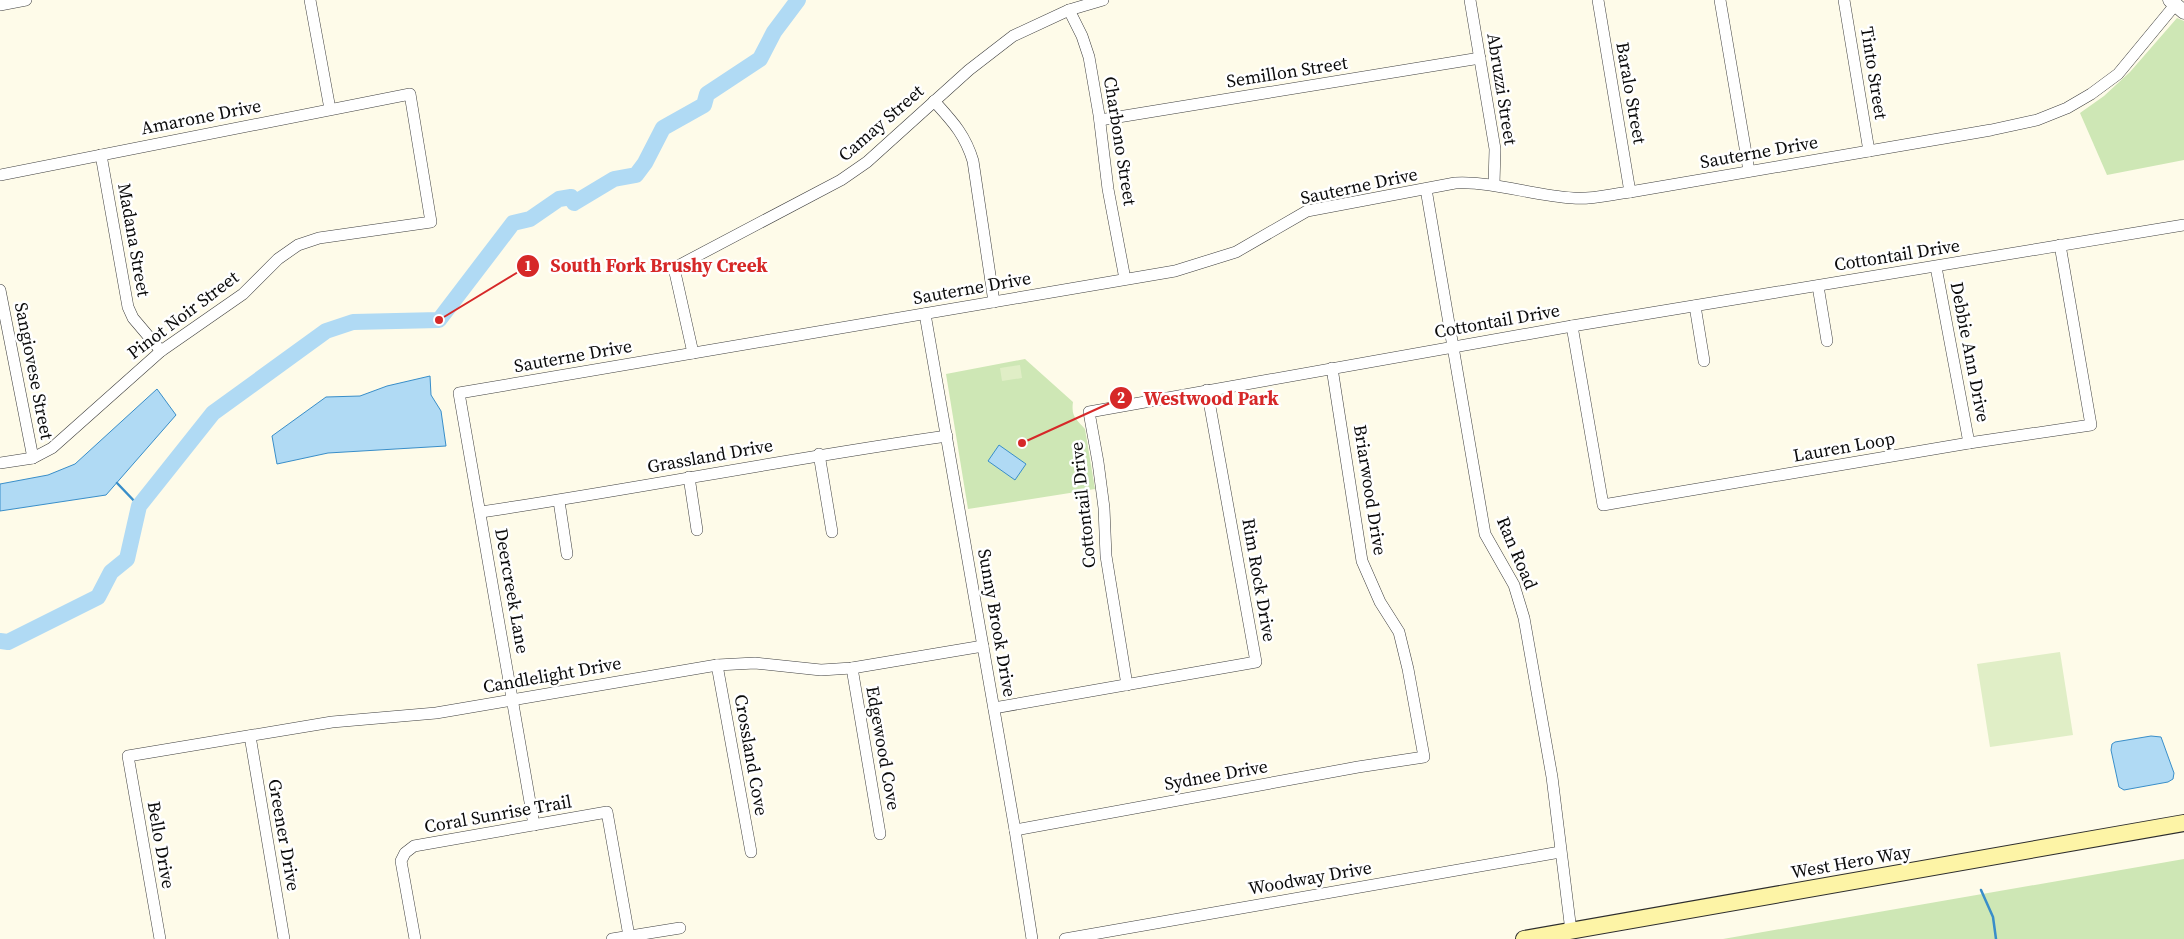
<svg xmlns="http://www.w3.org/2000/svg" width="2184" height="939" viewBox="0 0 2184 939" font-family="'Source Serif 4',serif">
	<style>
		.green { fill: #cee7b5 }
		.pitch { fill: #e0eec6 }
		.water { fill: #b0daf4; stroke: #398ec9 }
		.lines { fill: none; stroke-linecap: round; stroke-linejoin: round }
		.stream { stroke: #398ec9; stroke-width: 2.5 }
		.river { stroke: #b0daf4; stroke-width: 16 }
		.minor-casing { stroke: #3e3e3e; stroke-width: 12 }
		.tertiary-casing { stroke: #3e3e3e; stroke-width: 15 }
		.secondary-casing { stroke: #2d2d2d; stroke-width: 18 }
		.minor { stroke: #fff; stroke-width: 11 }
		.tertiary { stroke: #fff; stroke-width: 14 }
		.secondary { stroke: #fdf4a6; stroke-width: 16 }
		.labels { text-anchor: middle; stroke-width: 5; stroke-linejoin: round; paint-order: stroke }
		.street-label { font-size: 18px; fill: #0b0b0b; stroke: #fff }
		.leader { fill: none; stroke: #d62828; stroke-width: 2 }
		.callout-dot { fill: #d62828; stroke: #fff; stroke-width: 2 }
		.mark-label { font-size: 15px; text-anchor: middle; font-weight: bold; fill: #fff }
		.callout-label { font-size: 19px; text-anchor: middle; font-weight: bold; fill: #d62828; stroke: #fff; stroke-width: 5; stroke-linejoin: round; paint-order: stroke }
	</style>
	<rect width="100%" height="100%" fill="#fefbe9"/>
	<g class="green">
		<polygon points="2177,18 2184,21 2184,160 2107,175 2080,113 2104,96 2130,72"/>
		<path d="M 1025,359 L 1073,402 C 1071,417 1076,419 1085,429 L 1095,489 L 968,509 L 946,374 Z"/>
		<polygon points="2184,859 2184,939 1723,939"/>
	</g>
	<g class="pitch">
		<polygon points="1020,365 1022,378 1002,381 1000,368"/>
		<polygon points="2060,652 2073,735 1990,747 1977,664"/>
	</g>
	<g class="water">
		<polygon points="430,376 431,395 441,411 446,446 328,453 277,464 272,436 326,397 360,396 387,386"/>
		<polygon points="157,389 176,415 106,495 0,511 0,484 48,475 75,464"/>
		<polygon points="999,445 1026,464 1015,480 988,461"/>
		<polygon points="2151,736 2161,737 2174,773 2173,779 2168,782 2124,790 2119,787 2111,750 2112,744 2115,742"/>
	</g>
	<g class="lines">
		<g class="stream">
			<polyline points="117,483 139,506"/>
			<polyline points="1981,890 1993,917 1996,939"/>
		</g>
		<polyline class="river" points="0,641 8,642 98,597 111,572 127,559 139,506 213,413 326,331 353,322 439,320 513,223 530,219 559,199 571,197 574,203 614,179 636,175 645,163 663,128 704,105 707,94 760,59 774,32 798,0"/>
		<g class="minor-casing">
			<g id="minor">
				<polyline points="310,0 330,109"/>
				<polyline points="1470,0 1495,149 1494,184"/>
				<polyline points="1598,0 1630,192"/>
				<polyline points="1720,0 1749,171"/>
				<polyline points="1844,0 1869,151"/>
				<polyline points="0,5 26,0"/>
				<polyline points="1069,10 1082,36 1089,57 1099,115 1108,189 1125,279"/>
				<path d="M 934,101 C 952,121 965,134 973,161 L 994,302"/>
				<polyline points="1100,120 1480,58"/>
				<polyline points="101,155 128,307 133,318 161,351"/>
				<polyline points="0,175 410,94 431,222 319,238 298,245 278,259 243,294 161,351 52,448 33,458 0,463"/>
				<polyline points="1426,189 1485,534 1514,585 1524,618 1552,777 1571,931"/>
				<polyline points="1936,267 1969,443"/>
				<polyline points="1818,286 1827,341"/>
				<polyline points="0,290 33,458"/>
				<polyline points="1695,306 1704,361"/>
				<polyline points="925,314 1015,830 1032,939"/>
				<polyline points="1572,326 1603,505 1969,443 2091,425 2060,245"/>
				<polyline points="693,353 674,268 841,180 867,162 969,70 1013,36 1069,10 1103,0"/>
				<polyline points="819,454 832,532"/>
				<polyline points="689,477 697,530"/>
				<polyline points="559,501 567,554"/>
				<path d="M 481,512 C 636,489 791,458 947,436"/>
				<polyline points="717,665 751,852"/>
				<polyline points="852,668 880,834"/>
				<polyline points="1127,685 1106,556 1104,508 1098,462 1089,412 1572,326 2184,225"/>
				<polyline points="994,708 1256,662 1207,390"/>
				<polyline points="250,736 284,939"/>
				<path d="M 534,825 L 459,393 L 1175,271 L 1236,252 L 1307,211 L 1455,183 C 1495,181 1533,196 1573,198 C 1591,200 1612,194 1630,192 L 1991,130 L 2037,120 L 2067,108 L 2091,94 L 2118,74 L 2175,5"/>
				<polyline points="1015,830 1358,767 1424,757 1408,669 1399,632 1380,602 1362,561 1332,368"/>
				<polyline points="160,939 128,756 332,722 436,713 717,665 755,663 821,670 852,668 983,646"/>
				<polyline points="415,939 401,861 405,853 414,846 607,812 629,936"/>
				<polyline points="612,939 680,928"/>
				<polyline points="1065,939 1560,852"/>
			</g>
		</g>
		<g class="tertiary-casing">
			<polyline id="tertiary" points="2170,0 2184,12"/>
		</g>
		<g class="secondary-casing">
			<polyline id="secondary" points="1524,939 2184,823"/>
		</g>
		<use href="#minor" class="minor"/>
		<use href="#tertiary" class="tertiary"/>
		<use href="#secondary" class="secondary"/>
	</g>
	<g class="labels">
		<g class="street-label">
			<text transform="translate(1287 72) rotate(-9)" y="6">Semillon Street</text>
			<text transform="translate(1874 73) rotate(81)" y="6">Tinto Street</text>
			<text transform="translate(1502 89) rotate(81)" y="6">Abruzzi Street</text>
			<text transform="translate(1631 93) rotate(80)" y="6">Baralo Street</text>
			<text transform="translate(201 117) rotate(-11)" y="6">Amarone Drive</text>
			<text transform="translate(881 123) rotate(-41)" y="6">Camay Street</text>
			<text transform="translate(1120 141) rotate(81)" y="6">Charbono Street</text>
			<text transform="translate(1759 152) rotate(-10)" y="6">Sauterne Drive</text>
			<text transform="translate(1359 186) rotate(-12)" y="6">Sauterne Drive</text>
			<text transform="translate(134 240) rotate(80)" y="6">Madana Street</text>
			<text transform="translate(1897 255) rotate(-9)" y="6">Cottontail Drive</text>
			<text transform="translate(972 288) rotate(-10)" y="6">Sauterne Drive</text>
			<text transform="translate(183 315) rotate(-37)" y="6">Pinot Noir Street</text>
			<text transform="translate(1497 321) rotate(-10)" y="6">Cottontail Drive</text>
			<text transform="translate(1970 352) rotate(79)" y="6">Debbie Ann Drive</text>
			<text transform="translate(573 356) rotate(-10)" y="6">Sauterne Drive</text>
			<text transform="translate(34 371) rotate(79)" y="6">Sangiovese Street</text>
			<text transform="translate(1844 447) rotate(-10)" y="6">Lauren Loop</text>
			<text transform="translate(710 456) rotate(-10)" y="6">Grassland Drive</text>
			<text transform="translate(1370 490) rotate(81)" y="6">Briarwood Drive</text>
			<text transform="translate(1083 505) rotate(-96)" y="6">Cottontail Drive</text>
			<text transform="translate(1517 553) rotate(67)" y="6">Ran Road</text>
			<text transform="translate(1259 580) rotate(80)" y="6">Rim Rock Drive</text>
			<text transform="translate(512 591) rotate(80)" y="6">Deercreek Lane</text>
			<text transform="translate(997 623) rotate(80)" y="6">Sunny Brook Drive</text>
			<text transform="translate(552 675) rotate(-10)" y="6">Candlelight Drive</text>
			<text transform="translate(883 748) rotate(80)" y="6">Edgewood Cove</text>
			<text transform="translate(751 755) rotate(80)" y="6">Crossland Cove</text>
			<text transform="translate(1216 775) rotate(-10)" y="6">Sydnee Drive</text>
			<text transform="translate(498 814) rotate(-10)" y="6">Coral Sunrise Trail</text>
			<text transform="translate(284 835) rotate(80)" y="6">Greener Drive</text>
			<text transform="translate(161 845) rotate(80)" y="6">Bello Drive</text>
			<text transform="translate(1851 862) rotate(-10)" y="6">West Hero Way</text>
			<text transform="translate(1310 878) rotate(-10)" y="6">Woodway Drive</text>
		</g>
	</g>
	<path class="leader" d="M439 320L528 266M1022 443L1121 398"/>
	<g class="callout-dot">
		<circle cx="439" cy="320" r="5"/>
		<circle cx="1022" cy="443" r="5"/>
		<circle cx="528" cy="266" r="12"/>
		<circle cx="1121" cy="398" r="12"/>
	</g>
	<g class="mark-label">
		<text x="528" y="271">1</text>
		<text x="1121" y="403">2</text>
	</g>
	<g class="callout-label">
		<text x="659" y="272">South Fork Brushy Creek</text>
		<text x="1211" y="405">Westwood Park</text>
	</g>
</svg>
